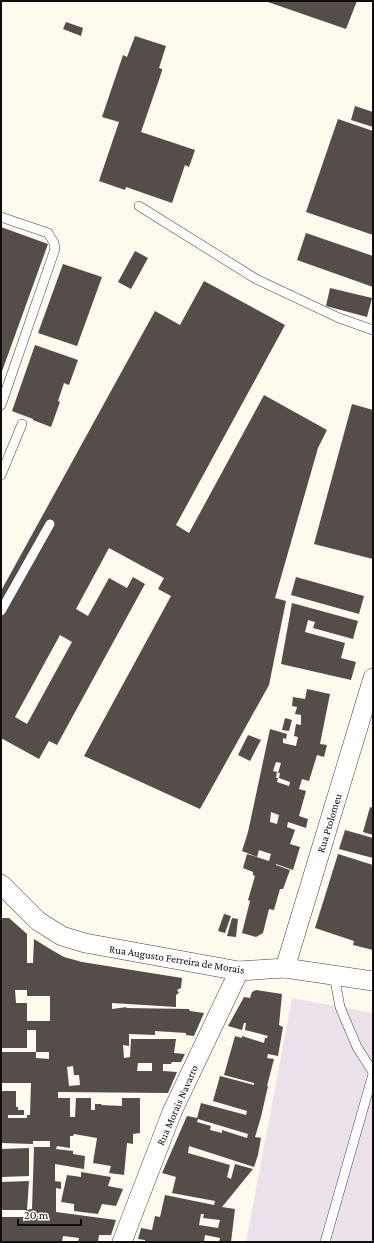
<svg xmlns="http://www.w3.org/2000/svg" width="374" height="1243" viewBox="0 0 374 1243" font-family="'Crimson Pro',serif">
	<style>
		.industrial { fill: #eae1eb }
		.building { fill: #554d49; fill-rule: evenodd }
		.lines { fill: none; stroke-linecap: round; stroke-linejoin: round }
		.lane-casing { stroke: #404040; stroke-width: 10 }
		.street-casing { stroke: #404040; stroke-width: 20 }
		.lane { stroke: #fff; stroke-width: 9 }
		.street { stroke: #fff; stroke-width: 19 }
		.labels { text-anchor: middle; stroke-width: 4; stroke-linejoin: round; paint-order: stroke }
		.street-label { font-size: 11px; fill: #0d0d0d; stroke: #fff }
	</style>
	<rect width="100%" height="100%" fill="#fefaed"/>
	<polygon class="industrial" points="292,998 373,1013 373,1242 246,1242"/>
	<g class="building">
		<polygon points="265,1 357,1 346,29"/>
		<polygon points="66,22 83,28 81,36 63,29"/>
		<polygon points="135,36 166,46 159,68 162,69 162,71 141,132 195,150 189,167 185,165 172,203 126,187 125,190 99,181 119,122 102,117 123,55 127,57"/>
		<polygon points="355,106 373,112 373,127 351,120"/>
		<polygon points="338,119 373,131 373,235 306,212"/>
		<polygon points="1,227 48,244 1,374"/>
		<polygon points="306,233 373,256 373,287 297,260"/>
		<polygon points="135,251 148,258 131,289 118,282"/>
		<polygon points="63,264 102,277 77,346 38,333"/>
		<path d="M 204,281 L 285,325 L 176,525 L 189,533 L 264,395 L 327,430 L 318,448 L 275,598 L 286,601 L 269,685 L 200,809 L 84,756 L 171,596 L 158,589 L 164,578 L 109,548 L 76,609 L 88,616 L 109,578 L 127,588 L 133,577 L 145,584 L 57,745 L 49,741 L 39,759 L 1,738 L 1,591 L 155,311 L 180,325 ZM 60,635 L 72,642 L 27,724 L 15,717 Z"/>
		<polygon points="330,288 372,298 367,317 326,306"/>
		<polygon points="35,345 78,360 69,385 64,383 58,401 60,402 51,427 33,420 33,419 12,411"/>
		<polygon points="352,404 373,410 373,559 314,544"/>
		<polygon points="296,577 364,596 359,614 291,595"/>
		<polygon points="292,603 358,621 353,639 313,628 315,622 308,620 305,632 345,643 341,658 356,662 351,680 281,664"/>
		<path d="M 307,689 L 330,694 L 320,744 L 327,745 L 324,757 L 317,755 L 309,781 L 302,779 L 299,789 L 306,791 L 299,816 L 308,819 L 306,828 L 288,822 L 287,827 L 295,830 L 290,844 L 300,847 L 293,870 L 276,864 L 276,865 L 290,870 L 283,889 L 280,889 L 274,910 L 269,909 L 263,933 L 256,937 L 242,933 L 250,901 L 248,900 L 255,876 L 253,875 L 253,872 L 243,868 L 247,854 L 269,861 L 271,854 L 259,850 L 257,857 L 242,851 L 248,832 L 270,729 L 287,734 L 286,739 L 283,738 L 283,743 L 296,746 L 298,737 L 294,736 L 296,724 L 301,725 L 301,715 L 295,714 L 297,707 L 292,706 L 293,697 L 305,699 ZM 276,762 L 281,763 L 278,773 L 280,773 L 279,778 L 290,782 L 289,786 L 277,782 L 278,778 L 276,778 L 277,772 L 273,771 ZM 271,812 L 279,815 L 277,824 L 270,822 Z"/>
		<polygon points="285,718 292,720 289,731 282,730"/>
		<polygon points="248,735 261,740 250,761 238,755"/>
		<polygon points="370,807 373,808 373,835 363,832"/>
		<polygon points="345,830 373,838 373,858 339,849"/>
		<polygon points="338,854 373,865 373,950 353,945 354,941 315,928"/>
		<polygon points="224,914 231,916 225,933 218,931"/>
		<path d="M 1,918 L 9,918 L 27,934 L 27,963 L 33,963 L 34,939 L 50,949 L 64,957 L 82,962 L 182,978 L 181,988 L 177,990 L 179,993 L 176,995 L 176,1007 L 112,1003 L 112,1009 L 127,1007 L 126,1008 L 189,1009 L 190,1011 L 204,1013 L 194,1036 L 186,1035 L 186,1033 L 155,1031 L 155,1035 L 129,1034 L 129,1046 L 123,1045 L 124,1058 L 130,1057 L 131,1039 L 176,1039 L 174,1053 L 185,1054 L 181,1062 L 172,1062 L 171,1064 L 163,1064 L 163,1071 L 177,1072 L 168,1093 L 58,1092 L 58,1098 L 70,1098 L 70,1117 L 75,1117 L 76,1098 L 91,1098 L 91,1110 L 95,1110 L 95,1104 L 102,1104 L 101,1105 L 122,1106 L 122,1098 L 140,1098 L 140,1133 L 133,1134 L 133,1144 L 127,1143 L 124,1175 L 109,1173 L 111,1166 L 93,1163 L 97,1138 L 74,1134 L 73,1136 L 70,1136 L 70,1148 L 57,1146 L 56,1149 L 73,1151 L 73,1154 L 85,1156 L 84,1169 L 55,1164 L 55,1181 L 61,1182 L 61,1189 L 56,1188 L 56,1212 L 116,1220 L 111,1235 L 99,1235 L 98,1242 L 78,1242 L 79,1238 L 63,1236 L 62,1242 L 1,1242 L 1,1217 L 25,1217 L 26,1210 L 1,1210 L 1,1182 L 29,1181 L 27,1210 L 32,1209 L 34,1147 L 50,1147 L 50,1141 L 33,1141 L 33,1144 L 1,1143 L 1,1091 L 16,1091 L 16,1107 L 18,1107 L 18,1110 L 24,1110 L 24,1115 L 8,1115 L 8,1118 L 27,1118 L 27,1115 L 30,1115 L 31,1083 L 1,1083 L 1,1052 L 36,1052 L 36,1058 L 49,1059 L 49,1052 L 36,1052 L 36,1030 L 27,1030 L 27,1048 L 1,1048 ZM 15,990 L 27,990 L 27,996 L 50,996 L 50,1021 L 27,1021 L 27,1003 L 16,1003 ZM 138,1063 L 152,1063 L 152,1071 L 137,1071 ZM 73,1066 L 74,1075 L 79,1075 L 80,1085 L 69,1086 L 67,1067 Z"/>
		<polygon points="232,918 238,919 236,937 227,936"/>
		<path d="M 256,990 L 282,994 L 279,1025 L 283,1027 L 278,1056 L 268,1054 L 267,1058 L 274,1059 L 267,1086 L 268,1086 L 261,1117 L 255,1137 L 261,1138 L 258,1155 L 254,1167 L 189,1146 L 188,1153 L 230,1165 L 227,1177 L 231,1179 L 235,1164 L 253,1169 L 222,1207 L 235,1209 L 231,1242 L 219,1242 L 220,1238 L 205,1235 L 204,1242 L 145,1242 L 145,1240 L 138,1239 L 141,1228 L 152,1230 L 155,1216 L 160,1217 L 165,1195 L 214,1205 L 215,1201 L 172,1193 L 176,1177 L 162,1173 L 187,1116 L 197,1118 L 201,1103 L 246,1115 L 247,1111 L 213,1101 L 220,1076 L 254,1085 L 254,1083 L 224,1075 L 235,1036 L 242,1038 L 242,1036 L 264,1043 L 265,1038 L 267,1038 L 268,1036 L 245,1030 L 246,1023 L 244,1023 L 242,1030 L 228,1026 L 244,997 L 250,998 L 252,992 ZM 198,1119 L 248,1134 L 247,1138 L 222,1130 L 222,1133 L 210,1130 L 211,1126 L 197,1122 ZM 201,1214 L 204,1214 L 203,1218 L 220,1220 L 218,1228 L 199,1225 Z"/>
		<polygon points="29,1148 29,1176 1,1177 1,1149"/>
		<polygon points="81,1172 111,1177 108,1186 123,1189 116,1206 102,1204 98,1214 74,1211 74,1204 61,1202 67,1175 81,1177"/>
	</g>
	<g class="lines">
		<g class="lane-casing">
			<g id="lane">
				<polyline points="139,206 256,279 339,318 373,330"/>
				<polyline points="1,217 48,233 54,243 55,249 1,405"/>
				<polyline points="1,475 22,424"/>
				<polyline points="1,611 50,524"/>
				<polyline points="334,975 340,1007 357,1047 373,1072"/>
				<polyline points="325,1242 373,1074"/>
			</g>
		</g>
		<g class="street-casing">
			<g id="street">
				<polyline points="1,884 38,921 62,936 85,943 239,971 285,968 373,981"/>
				<polyline points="285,968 373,678"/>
				<polyline points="122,1242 172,1112 239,971"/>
			</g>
		</g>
		<use href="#lane" class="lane"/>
		<use href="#street" class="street"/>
	</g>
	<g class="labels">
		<g class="street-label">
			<text transform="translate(329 823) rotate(-73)" y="4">Rua Ptolomeu</text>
			<text transform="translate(177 959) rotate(9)" y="4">Rua Augusto Ferreira de Morais</text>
			<text transform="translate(177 1105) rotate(-66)" y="4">Rua Morais Navarro</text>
		</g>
	</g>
	<rect width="374" height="1243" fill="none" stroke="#0d0d0d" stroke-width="4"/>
	<path d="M18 1219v6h63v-6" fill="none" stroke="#0d0d0d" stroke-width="2"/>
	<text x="24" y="1219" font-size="12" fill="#0d0d0d" stroke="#ffffff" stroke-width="3" paint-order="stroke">20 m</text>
</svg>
